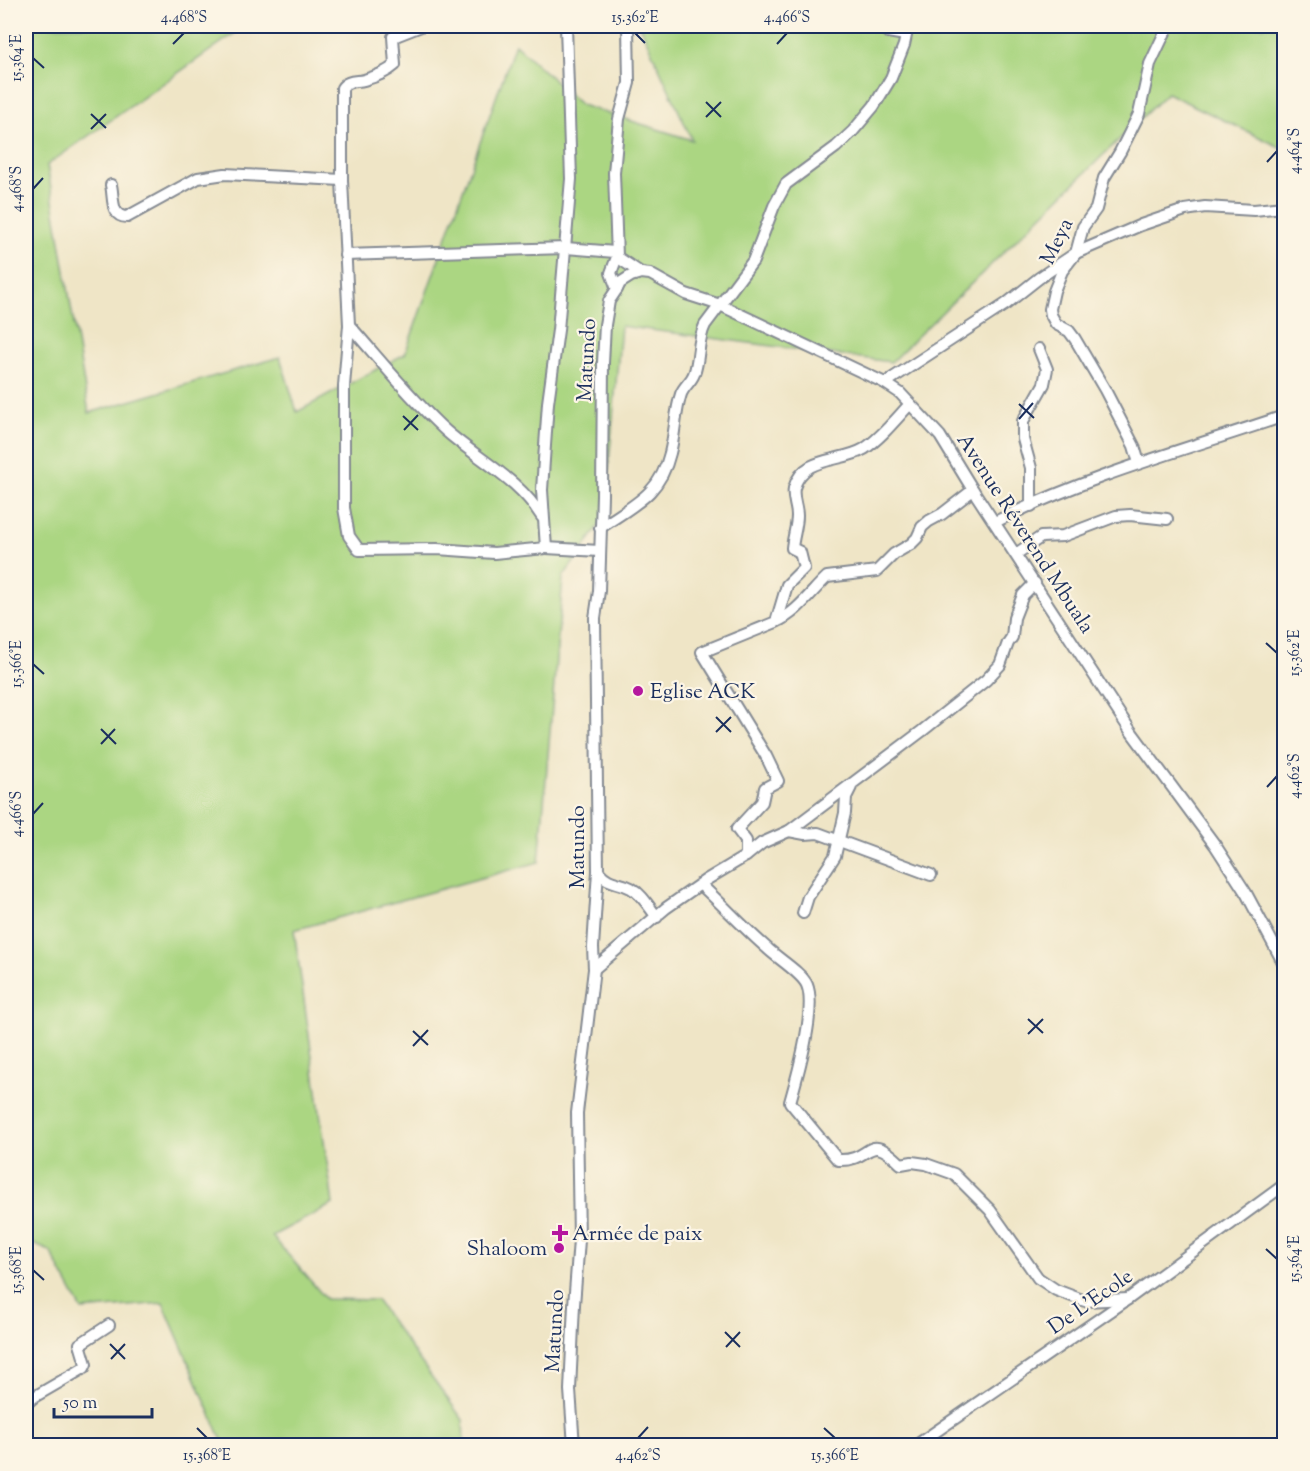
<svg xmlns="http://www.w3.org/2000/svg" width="1310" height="1471" viewBox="0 0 1310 1471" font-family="'Sorts Mill Goudy',serif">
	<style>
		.green { fill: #abd682; stroke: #638270; stroke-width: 1.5 }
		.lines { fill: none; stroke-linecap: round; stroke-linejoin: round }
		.minor-casing { stroke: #858a92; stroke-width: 14 }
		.minor { stroke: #fff; stroke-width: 10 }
		.ticks { fill: none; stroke: #1b2f5e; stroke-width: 2 }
		.poi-dot { fill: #b5179e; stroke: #fcf5e5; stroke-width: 2 }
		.labels { text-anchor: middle; stroke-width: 4.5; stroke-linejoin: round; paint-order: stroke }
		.street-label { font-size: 21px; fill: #1b2f5e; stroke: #fcf5e5 }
		.poi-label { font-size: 21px; fill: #1b2f5e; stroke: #fcf5e5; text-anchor: start }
		.neatline { fill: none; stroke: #1b2f5e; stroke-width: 2 }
		.ticks-label { font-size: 15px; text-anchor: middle; fill: #1b2f5e }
	</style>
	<rect width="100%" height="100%" fill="#fcf5e5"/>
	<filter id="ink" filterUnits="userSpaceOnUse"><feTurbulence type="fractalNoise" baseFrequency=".0167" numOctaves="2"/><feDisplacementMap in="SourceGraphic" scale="12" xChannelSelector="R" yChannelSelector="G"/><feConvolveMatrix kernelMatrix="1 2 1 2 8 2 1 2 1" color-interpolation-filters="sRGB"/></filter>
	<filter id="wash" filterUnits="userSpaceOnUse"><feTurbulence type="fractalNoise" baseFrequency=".008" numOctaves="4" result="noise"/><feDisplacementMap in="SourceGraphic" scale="24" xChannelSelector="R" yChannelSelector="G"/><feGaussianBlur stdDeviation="1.35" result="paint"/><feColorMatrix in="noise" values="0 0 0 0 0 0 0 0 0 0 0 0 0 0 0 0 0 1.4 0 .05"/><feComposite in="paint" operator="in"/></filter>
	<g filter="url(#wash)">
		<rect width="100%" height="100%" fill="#efe5c6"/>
		<polygon class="green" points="26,26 245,26 47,165 89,413 280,357 297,412 405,354 515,44 581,105 692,140 640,26 1284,26 1284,149 1167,93 891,362 621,326 604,519 563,577 539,862 294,930 333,1204 272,1236 326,1299 376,1300 463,1420 464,1445 224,1445 163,1303 82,1310 50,1251 26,1241"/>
	</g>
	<g filter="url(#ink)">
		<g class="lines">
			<g class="minor-casing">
				<g id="minor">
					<path d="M 421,26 L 393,37 L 395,65 C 386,73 375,77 364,80 C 356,82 347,80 342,88 L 342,180 L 349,325 L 344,386 L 344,508 L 349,536 L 359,550 L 437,549 L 494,553 L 546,548"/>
					<polyline points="566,26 571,179 558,330 548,403 544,460 542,490 546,548 600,551"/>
					<polyline points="878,26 888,32 905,35"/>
					<path d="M 111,185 C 114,197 110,217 127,217 L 198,178 L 225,174 L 342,180"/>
					<polyline points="345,255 566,248 615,252"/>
					<polyline points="617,257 641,273"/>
					<polyline points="617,289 620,283 631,276 641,273 650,274 686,294 720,305 885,383 900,393 940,436 973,490 1130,730 1215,845 1246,893 1284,964"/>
					<path d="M 349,325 C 381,361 411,399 446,431 C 479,460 519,479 542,517"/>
					<polyline points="885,383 1006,304 1039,278 1076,253 1141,225 1185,210 1205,207 1254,210 1284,207"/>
					<polyline points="1139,463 1134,446 1105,390 1075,339 1069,331 1056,324 1051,315 1050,309 1054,291 1062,271 1076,253 1083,227 1096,209 1104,178 1120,152 1139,114 1150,64 1168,26"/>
					<polyline points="1031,506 1031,468 1023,439 1023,421 1044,384 1047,369 1039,349"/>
					<path d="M 995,522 C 1087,476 1187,449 1284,416"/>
					<path d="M 600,528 C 633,505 660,495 670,453 C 675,434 675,412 681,394 C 684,386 691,382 694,374 C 700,359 697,341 705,325 L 753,261 L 774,206 L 786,184 L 836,147 L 853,131 L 874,106 L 891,78 L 904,45 L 908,26"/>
					<polyline points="1016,554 1041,537 1063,536 1116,516 1130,515 1167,519"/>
					<path d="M 776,622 C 798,612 810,593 827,577 L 877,571 L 894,554 L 911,544 L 917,538 L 922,527 L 929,521 L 942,514 L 973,490"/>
					<polyline points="789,831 805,834 818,833 931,875"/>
					<polyline points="746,856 762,843 789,831 922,731 986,680 1000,665 1008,643 1012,637 1014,618 1023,595 1035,583"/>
					<path d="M 598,871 C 611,886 616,880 631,888 C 642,894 649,907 657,917"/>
					<path d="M 701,885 C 723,905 744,928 767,948 C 777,958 802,973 807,985 C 817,1009 797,1077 790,1102 L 838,1160 C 873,1162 866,1129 901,1164 L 912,1162 L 926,1164 L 954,1174 L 990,1210 L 1038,1278 L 1056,1290 L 1085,1301 L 1128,1299"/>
					<polyline points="803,913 808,897 835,856 845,813 846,797 851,787"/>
					<path d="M 594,969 L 666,908 L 706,880 L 746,856 L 746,841 L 737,829 L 762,802 L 765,788 L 778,781 L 766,756 L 702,652 L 776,622 L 787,585 L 804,568 L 800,552 L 792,548 C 793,537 797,526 797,516 C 797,506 792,498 794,488 C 803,455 841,463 864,449 C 881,438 896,419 910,404"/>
					<polyline points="26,1404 34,1397 84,1368 86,1364 80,1344 109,1325"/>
					<polyline points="574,1446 570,1390 574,1305 579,1240 577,1113 594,969 593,947 598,871 595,618 599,591 602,495 603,363 605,325 609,301 617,289 611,273 617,257 614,173 619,119 629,83 628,26"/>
					<polyline points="915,1446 1128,1299 1284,1185"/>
				</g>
			</g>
			<use href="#minor" class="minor"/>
		</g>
	</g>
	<path class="ticks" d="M 635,33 L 645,43M 173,44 L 184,33M 777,44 L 787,33M 33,58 L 44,68M 706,102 L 721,117M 91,114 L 106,128M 706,117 L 721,102M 91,129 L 106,114M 1267,162 L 1277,151M 33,189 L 43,178M 1019,404 L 1034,418M 403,416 L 418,430M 1019,419 L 1033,403M 404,430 L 418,415M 1266,643 L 1277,653M 33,664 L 44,674M 716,717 L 731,732M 101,729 L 116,744M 716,732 L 731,717M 101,744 L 115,729M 1267,787 L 1277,776M 33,814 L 43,803M 1028,1019 L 1043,1033M 413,1031 L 428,1045M 1028,1034 L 1043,1019M 413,1046 L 428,1030M 1266,1249 L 1277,1259M 33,1270 L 44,1280M 725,1332 L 740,1347M 110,1344 L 125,1359M 726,1347 L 740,1332M 111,1359 L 125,1344M 197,1428 L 207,1438M 824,1428 L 835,1438M 638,1438 L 648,1427"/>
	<g class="poi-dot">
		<circle cx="638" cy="691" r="6"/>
		<path d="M557 1224h6v6h6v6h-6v6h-6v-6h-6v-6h6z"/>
		<circle cx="559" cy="1248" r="6"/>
	</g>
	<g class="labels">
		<g class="street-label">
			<text transform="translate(1056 241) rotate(-64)" y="7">Meya</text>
			<text transform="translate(586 360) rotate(-87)" y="7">Matundo</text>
			<text transform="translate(1026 533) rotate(57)" y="7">Avenue Réverend Mbuala</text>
			<text transform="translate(577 847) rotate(-90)" y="7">Matundo</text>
			<text transform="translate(1090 1301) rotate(-35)" y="7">De L'Ecole</text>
			<text transform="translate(554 1331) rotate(-87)" y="7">Matundo</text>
		</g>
		<g class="poi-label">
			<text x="650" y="698">Eglise ACK</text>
			<text x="572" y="1240">Armée de paix</text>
			<text x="547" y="1255" text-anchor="end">Shaloom</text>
		</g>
	</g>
	<rect width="1310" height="1471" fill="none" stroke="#fcf5e5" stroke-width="66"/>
	<path d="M54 1408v9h98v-9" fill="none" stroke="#1b2f5e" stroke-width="3"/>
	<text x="63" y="1408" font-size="18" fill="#1b2f5e" stroke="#fcf5e5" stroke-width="4.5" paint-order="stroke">50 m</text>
	<rect x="33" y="33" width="1244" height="1405" class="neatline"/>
	<g class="ticks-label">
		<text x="184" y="22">4.468°S</text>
		<text x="635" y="22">15.362°E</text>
		<text x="787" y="22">4.466°S</text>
		<text transform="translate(16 58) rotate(-90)" y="5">15.364°E</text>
		<text transform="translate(1294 151) rotate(-90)" y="5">4.464°S</text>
		<text transform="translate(16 189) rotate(-90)" y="5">4.468°S</text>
		<text transform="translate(1294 653) rotate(-90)" y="5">15.362°E</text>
		<text transform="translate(16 664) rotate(-90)" y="5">15.366°E</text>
		<text transform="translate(1294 776) rotate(-90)" y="5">4.462°S</text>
		<text transform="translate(16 814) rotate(-90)" y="5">4.466°S</text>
		<text transform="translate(1294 1259) rotate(-90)" y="5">15.364°E</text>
		<text transform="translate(16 1270) rotate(-90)" y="5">15.368°E</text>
		<text x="207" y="1460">15.368°E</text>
		<text x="638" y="1460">4.462°S</text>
		<text x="835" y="1460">15.366°E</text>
	</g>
</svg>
